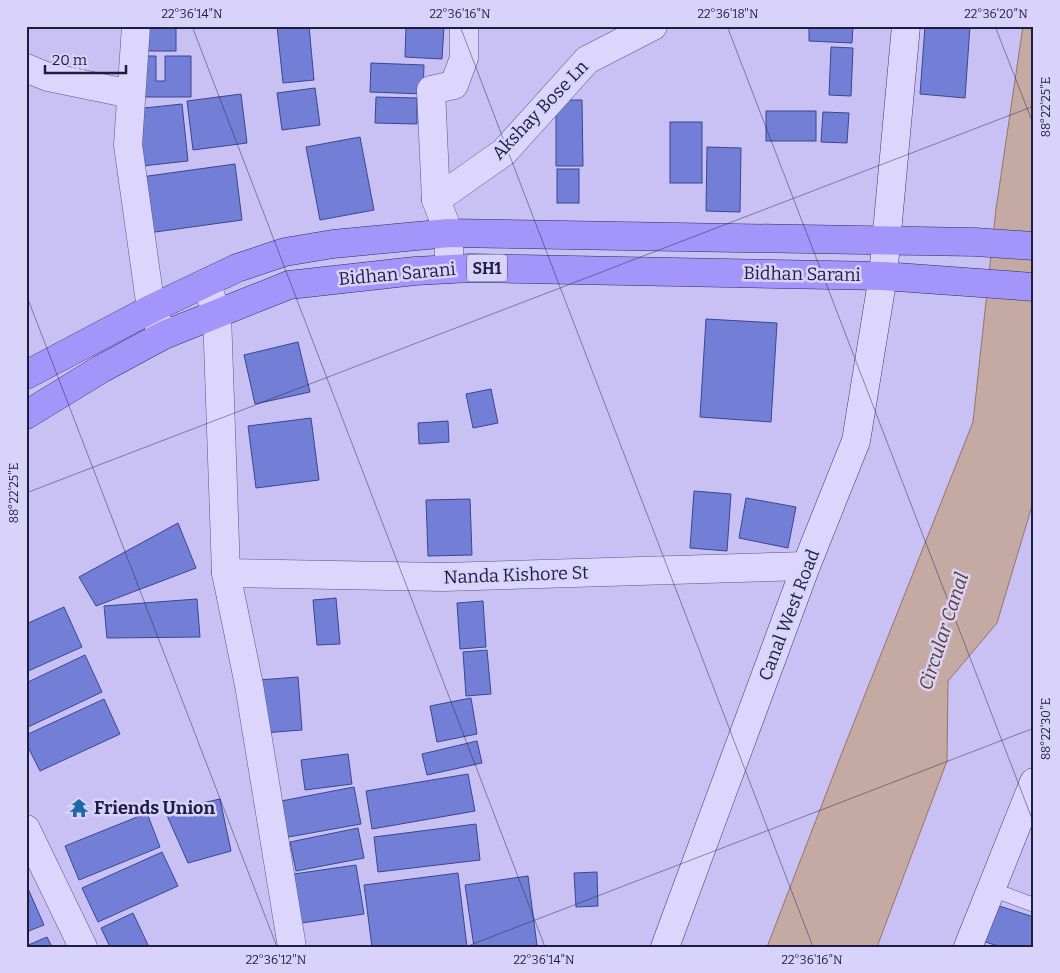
<svg xmlns="http://www.w3.org/2000/svg" width="1060" height="973" viewBox="0 0 1060 973" font-family="Bitter,serif">
	<style>
		.water { fill: #c5aaa4; stroke: #95736a }
		.building { fill: #737fd6; stroke: #394692 }
		.lines { fill: none; stroke-linecap: round; stroke-linejoin: round }
		.service-casing { stroke: #56568f; stroke-width: 15 }
		.minor-casing { stroke: #56568f; stroke-width: 29 }
		.tertiary-casing { stroke: #56568f; stroke-width: 29 }
		.secondary-casing { stroke: #393b71; stroke-width: 29 }
		.primary-casing { stroke: #2b2e5d; stroke-width: 29 }
		.service { stroke: #dcd6fd; stroke-width: 14 }
		.minor { stroke: #dcd6fd; stroke-width: 28 }
		.tertiary { stroke: #dcd6fd; stroke-width: 28 }
		.secondary { stroke: #dcd6fd; stroke-width: 28 }
		.primary { stroke: #a495fb; stroke-width: 28 }
		.ticks { fill: none; stroke: #1c1e3d; stroke-width: 1; stroke-opacity: 0.45 }
		.labels { text-anchor: middle; stroke-width: 5; stroke-linejoin: round; paint-order: stroke }
		.shield { fill: #d9d2fa; stroke: #555476; stroke-width: 1 }
		.shield-label { font-size: 16px; font-weight: bold; fill: #1c1e3d }
		.street-label { font-size: 18px; fill: #1c1e3d; stroke: #d9d2fa }
		.poi-label { font-size: 18px; font-weight: bold; fill: #1c1e3d; stroke: #d9d2fa; text-anchor: start }
		.water-label { font-size: 19px; font-style: italic; fill: #5f3f2a; stroke: #d9d2fa }
		.neatline { fill: none; stroke: #1c1e3d; stroke-width: 2 }
		.ticks-label { font-size: 12px; text-anchor: middle; fill: #1c1e3d }
	</style>
	<rect width="100%" height="100%" fill="#c9c1f3"/>
	<polygon class="water" points="1023,26 1034,26 1034,499 997,623 948,681 947,761 877,947 767,947 843,750 973,422 996,209"/>
	<g class="building">
		<rect x="139" y="26" width="37" height="25"/>
		<polygon points="277,26 309,26 314,80 283,83"/>
		<polygon points="406,26 444,26 442,59 405,57"/>
		<polygon points="809,26 853,26 852,43 809,41"/>
		<polygon points="925,26 970,26 965,98 920,94"/>
		<polygon points="831,47 853,48 851,96 829,95"/>
		<polygon points="142,56 156,56 156,81 165,81 165,56 191,56 191,97 142,97"/>
		<polygon points="371,63 424,65 423,94 370,92"/>
		<polygon points="315,88 320,125 282,130 277,93"/>
		<polygon points="241,94 247,143 193,150 187,101"/>
		<polygon points="376,97 417,98 417,124 375,123"/>
		<polygon points="556,100 582,100 583,166 556,166"/>
		<polygon points="182,104 188,161 142,166 135,109"/>
		<rect x="766" y="111" width="50" height="30"/>
		<polygon points="823,112 849,113 847,143 821,142"/>
		<rect x="670" y="122" width="32" height="61"/>
		<polygon points="360,137 374,210 320,220 306,147"/>
		<polygon points="707,147 741,148 740,212 706,211"/>
		<polygon points="235,164 242,220 148,233 141,177"/>
		<rect x="557" y="169" width="22" height="34"/>
		<polygon points="706,319 777,323 771,422 700,417"/>
		<polygon points="298,342 310,392 255,404 244,355"/>
		<polygon points="491,389 498,423 473,428 466,394"/>
		<polygon points="311,418 319,480 256,488 248,426"/>
		<polygon points="448,421 449,442 419,444 418,423"/>
		<polygon points="694,491 731,494 727,551 690,548"/>
		<polygon points="746,498 796,507 788,548 739,538"/>
		<polygon points="470,499 472,555 428,556 426,500"/>
		<polygon points="178,523 196,568 96,606 79,577"/>
		<polygon points="336,598 340,644 317,645 313,600"/>
		<polygon points="197,599 200,637 107,638 104,606"/>
		<polygon points="483,601 486,647 460,649 457,603"/>
		<polygon points="64,607 82,647 26,672 26,624"/>
		<polygon points="487,650 491,694 466,696 463,652"/>
		<polygon points="85,655 102,692 26,728 26,683"/>
		<polygon points="298,677 302,730 263,733 259,680"/>
		<polygon points="471,698 477,734 437,742 430,706"/>
		<polygon points="104,699 120,734 40,771 26,743 26,735"/>
		<polygon points="477,741 482,763 427,775 422,754"/>
		<polygon points="348,754 352,784 305,790 301,760"/>
		<polygon points="468,774 475,811 372,829 366,791"/>
		<polygon points="354,787 361,824 283,838 276,802"/>
		<polygon points="220,799 231,851 188,863 165,811"/>
		<polygon points="147,813 160,847 79,880 65,846"/>
		<polygon points="476,824 480,860 378,872 374,837"/>
		<polygon points="358,828 364,858 296,871 290,842"/>
		<polygon points="162,852 178,886 98,922 82,888"/>
		<polygon points="356,865 364,914 295,924 287,875"/>
		<polygon points="597,872 598,906 576,907 574,873"/>
		<polygon points="458,873 467,947 372,947 364,885"/>
		<polygon points="528,876 537,945 524,947 474,947 465,885"/>
		<polygon points="26,884 44,925 26,932"/>
		<polygon points="996,905 1034,917 1033,947 1002,947 985,942"/>
		<polygon points="133,913 149,947 110,947 101,928"/>
		<polygon points="47,937 52,947 26,947 26,946"/>
	</g>
	<g class="lines">
		<g class="service-casing">
			<polyline id="service" points="991,889 1034,905"/>
		</g>
		<g class="minor-casing">
			<g id="minor">
				<polyline points="136,26 128,145 151,309 164,335"/>
				<polyline points="26,68 48,77 131,94"/>
				<polyline points="436,200 431,90 454,85 464,58 464,26"/>
				<polyline points="449,269 449,233 436,200 504,152 587,60 653,26"/>
				<polyline points="226,573 443,577 806,566"/>
			</g>
		</g>
		<g class="tertiary-casing">
			<g id="tertiary">
				<polyline points="206,283 217,314 226,573 249,685 292,947"/>
				<polyline points="26,829 83,947"/>
			</g>
		</g>
		<g class="secondary-casing">
			<g id="secondary">
				<polyline points="665,947 806,566 856,441 883,276 906,26"/>
				<polyline points="968,947 1034,782"/>
			</g>
		</g>
		<g class="primary-casing">
			<g id="primary">
				<polyline points="26,375 151,309 237,268 285,252 333,244 449,233 975,242 1034,246"/>
				<polyline points="26,415 101,369 164,335 289,285 415,271 471,268 883,276 1034,287"/>
			</g>
		</g>
		<use href="#service" class="service"/>
		<use href="#minor" class="minor"/>
		<use href="#tertiary" class="tertiary"/>
		<use href="#secondary" class="secondary"/>
		<use href="#primary" class="primary"/>
	</g>
	<path class="ticks" d="M 192,26 L 545,947M 460,26 L 813,947M 727,26 L 1034,824M 995,26 L 1034,126M 26,294 L 277,947M 26,493 L 1034,106M 465,947 L 1034,728"/>
	<defs>
		<g id="temple-bare" transform="scale(1.5)"><path d="M0-6L5-2H3V0L6.5 2.5H4V6H1.5V3h-3V6H-4V2.5H-6.5L-3 0V-2H-5Z" fill="#1e69a6" stroke="#d9d2fa" stroke-width="2.5" paint-order="stroke"/></g>
	</defs>
	<g fill-rule="evenodd">
		<use href="#temple-bare" x="79" y="808"/>
	</g>
	<g class="labels">
		<rect class="shield" x="467" y="254.5" width="40" height="27" rx="4"/>
		<g class="shield-label">
			<text x="487" y="274">SH1</text>
		</g>
		<g class="street-label">
			<text transform="translate(540 110) rotate(-46)" y="6">Akshay Bose Ln</text>
			<text transform="translate(397 274) rotate(-5)" y="6">Bidhan Sarani</text>
			<text transform="translate(802 274) rotate(1)" y="6">Bidhan Sarani</text>
			<text transform="translate(516 575) rotate(-2)" y="6">Nanda Kishore St</text>
			<text transform="translate(789 615) rotate(-69)" y="6">Canal West Road</text>
		</g>
		<g class="poi-label">
			<text x="94" y="814">Friends Union</text>
		</g>
		<g class="water-label">
			<text transform="translate(943 631) rotate(-72)" y="7">Circular Canal</text>
		</g>
	</g>
	<rect width="1060" height="973" fill="none" stroke="#d9d2fa" stroke-width="55"/>
	<path d="M45 65v8h81v-8" fill="none" stroke="#1c1e3d" stroke-width="2.5"/>
	<text x="52" y="65" font-size="15" fill="#1c1e3d" stroke="#d9d2fa" stroke-width="4" paint-order="stroke">20 m</text>
	<rect x="28" y="28" width="1004" height="918" class="neatline"/>
	<g class="ticks-label">
		<text x="192" y="18">22°36'14"N</text>
		<text x="460" y="18">22°36'16"N</text>
		<text x="728" y="18">22°36'18"N</text>
		<text x="996" y="18">22°36'20"N</text>
		<text transform="translate(1046 107) rotate(-90)" y="4">88°22'25"E</text>
		<text transform="translate(14 493) rotate(-90)" y="4">88°22'25"E</text>
		<text transform="translate(1046 729) rotate(-90)" y="4">88°22'30"E</text>
		<text x="276" y="964">22°36'12"N</text>
		<text x="544" y="964">22°36'14"N</text>
		<text x="812" y="964">22°36'16"N</text>
	</g>
</svg>
